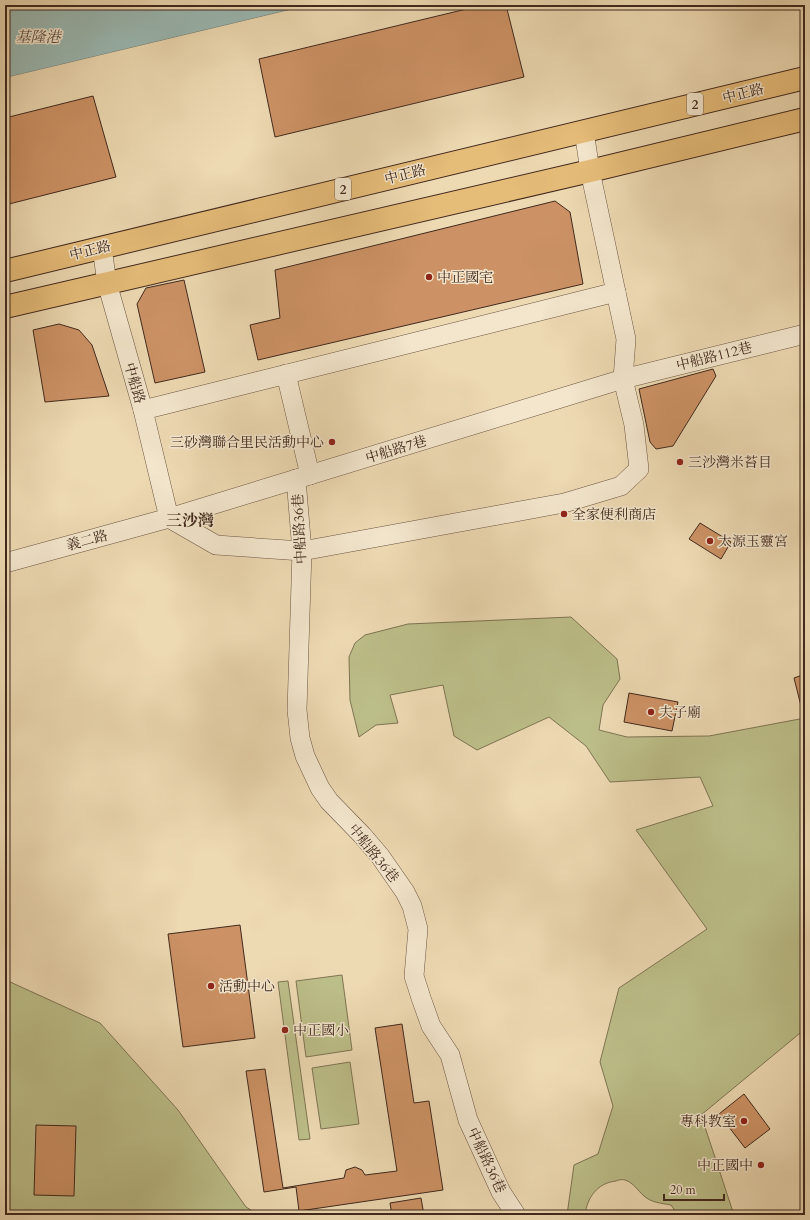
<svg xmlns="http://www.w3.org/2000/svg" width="810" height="1220" viewBox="0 0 810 1220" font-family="Cardo,'Noto Serif TC',serif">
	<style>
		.green { fill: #bcbe89; stroke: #7e7453 }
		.water { fill: #9ab9b3; stroke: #767f77 }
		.pier { fill: #edd9b2 }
		.building { fill: #cc9265; stroke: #41291d }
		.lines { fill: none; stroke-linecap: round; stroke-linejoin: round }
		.minor-casing { stroke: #6c5542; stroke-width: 20 }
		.primary-casing { stroke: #41291d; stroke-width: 24 }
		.minor { stroke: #f3e6cd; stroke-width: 19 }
		.primary { stroke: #e6bc79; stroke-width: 22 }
		.poi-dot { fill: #8f2418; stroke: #f3e6cd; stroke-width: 1.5 }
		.labels { text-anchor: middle; stroke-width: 3; stroke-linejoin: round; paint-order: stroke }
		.shield { fill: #f3e6cd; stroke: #766252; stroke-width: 1 }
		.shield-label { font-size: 13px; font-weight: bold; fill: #41291d }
		.street-label { font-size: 14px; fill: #41291d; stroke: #f3e6cd }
		.poi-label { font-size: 14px; fill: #41291d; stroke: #f3e6cd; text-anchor: start }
		.water-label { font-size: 15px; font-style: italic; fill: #574d42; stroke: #f3e6cd }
		.quarter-label { font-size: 16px; font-weight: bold; fill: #41291d; stroke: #f3e6cd }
	</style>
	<rect width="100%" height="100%" fill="#edd9b2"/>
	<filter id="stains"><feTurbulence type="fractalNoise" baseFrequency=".005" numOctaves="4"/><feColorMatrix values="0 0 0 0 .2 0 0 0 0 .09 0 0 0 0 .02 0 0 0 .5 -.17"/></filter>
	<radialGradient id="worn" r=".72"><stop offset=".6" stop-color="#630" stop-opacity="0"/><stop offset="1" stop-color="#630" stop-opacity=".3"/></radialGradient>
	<g class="green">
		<path d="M 571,617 L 617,659 L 620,679 L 603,705 L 599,730 L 627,737 L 709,736 L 805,718 L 805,1029 L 701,1115 L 734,1215 L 678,1215 L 671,1205 C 661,1203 652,1203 644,1196 C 637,1190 634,1183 625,1180 C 622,1179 618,1180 616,1181 C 597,1183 587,1198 585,1215 L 567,1215 L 574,1165 L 598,1154 L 613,1106 L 600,1062 L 619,988 L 707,929 L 636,830 L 713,806 L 700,777 L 610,782 L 586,746 L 549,717 L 477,750 L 454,736 L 443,685 L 390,695 L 398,723 L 376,725 L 359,737 L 350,700 L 349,657 L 355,643 L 365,635 L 408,624 Z"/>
		<polygon points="342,975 352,1050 306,1057 296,981"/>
		<polygon points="8,981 100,1023 178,1110 246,1207 259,1215 5,1215 5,982"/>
		<polygon points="288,981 310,1139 299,1140 278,982"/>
		<polygon points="350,1062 359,1124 321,1129 312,1068"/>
	</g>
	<polygon class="water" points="5,5 310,5 5,78"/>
	<polygon class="pier" points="310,5 312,5 310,7 5,80 5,78"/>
	<g class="building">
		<polygon points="483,5 506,5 524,77 275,137 259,59"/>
		<polygon points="93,96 116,177 5,205 5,118"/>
		<polygon points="555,201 570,212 583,284 258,360 250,325 280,318 275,270"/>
		<polygon points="184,280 205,372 155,383 137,304 146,288"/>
		<polygon points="59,324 79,330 92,345 109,396 45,402 33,330"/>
		<polygon points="713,369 716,376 673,446 656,449 650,442 639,389"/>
		<polygon points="700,523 731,542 721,559 689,539"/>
		<polygon points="805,674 805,718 804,718 794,678"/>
		<polygon points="629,693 678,702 672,731 624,722"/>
		<polygon points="240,925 255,1038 183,1047 168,934"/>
		<polygon points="402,1024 414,1103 429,1101 443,1190 299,1211 296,1187 264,1192 246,1071 265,1069 283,1188 344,1178 346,1170 355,1167 362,1170 365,1175 397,1171 375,1028"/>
		<polygon points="744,1094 770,1129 745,1148 719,1114"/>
		<polygon points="36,1125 76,1126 74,1196 34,1195"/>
		<polygon points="421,1198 424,1215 392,1215 390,1203"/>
	</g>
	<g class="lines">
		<g class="minor-casing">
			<g id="minor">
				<polyline points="102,248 107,283 143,410 169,518"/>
				<polyline points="286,374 310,475"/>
				<polyline points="143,410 616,292"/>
				<polyline points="296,479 302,551 297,710 300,738 305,756 320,788 329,801 362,835 380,856 405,892 412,906 418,929 414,976 421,998 431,1026 450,1055 468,1120 501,1192 516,1215"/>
				<polyline points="169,518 216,545 302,551 564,503 621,486 639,469 634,425 623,379 626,339 590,171 584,131"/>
				<polyline points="5,563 169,518 623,379 805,334"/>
			</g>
		</g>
		<g class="primary-casing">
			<g id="primary">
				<polyline points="5,271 805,78"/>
				<polyline points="5,307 590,171 805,119"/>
			</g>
		</g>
		<use href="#minor" class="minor"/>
		<use href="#primary" class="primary"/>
	</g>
	<g class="poi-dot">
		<circle cx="429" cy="277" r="4"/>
		<circle cx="332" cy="442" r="4"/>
		<circle cx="680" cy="462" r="4"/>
		<circle cx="564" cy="514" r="4"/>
		<circle cx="710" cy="541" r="4"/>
		<circle cx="651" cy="712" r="4"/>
		<circle cx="211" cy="986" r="4"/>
		<circle cx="285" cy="1030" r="4"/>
		<circle cx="744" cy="1121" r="4"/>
		<circle cx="761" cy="1165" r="4"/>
	</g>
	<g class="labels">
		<g class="shield">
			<rect x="687" y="93" width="16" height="22" rx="3"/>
			<rect x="335" y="178" width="16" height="22" rx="3"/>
		</g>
		<g class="shield-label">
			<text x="695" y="109">2</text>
			<text x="343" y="194">2</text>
		</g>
		<g class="street-label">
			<text transform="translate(743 93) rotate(-14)" y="5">中正路</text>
			<text transform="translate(405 174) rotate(-14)" y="5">中正路</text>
			<text transform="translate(90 250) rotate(-14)" y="5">中正路</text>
			<text transform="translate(714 356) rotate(-14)" y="5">中船路112巷</text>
			<text transform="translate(135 383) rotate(74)" y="5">中船路</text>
			<text transform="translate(396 449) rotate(-17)" y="5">中船路7巷</text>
			<text transform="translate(299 529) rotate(-93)" y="5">中船路36巷</text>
			<text transform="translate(87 540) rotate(-15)" y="5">義二路</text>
			<text transform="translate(374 853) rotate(51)" y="5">中船路36巷</text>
			<text transform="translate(487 1160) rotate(65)" y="5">中船路36巷</text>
		</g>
		<g class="poi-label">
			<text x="437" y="282">中正國宅</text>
			<text x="324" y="447" text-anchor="end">三砂灣聯合里民活動中心</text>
			<text x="688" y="467">三沙灣米苔目</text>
			<text x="572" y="519">全家便利商店</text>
			<text x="718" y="546">太源玉靈宮</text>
			<text x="659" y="717">夫子廟</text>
			<text x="219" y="991">活動中心</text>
			<text x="293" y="1035">中正國小</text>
			<text x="736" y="1126" text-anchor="end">專科教室</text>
			<text x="753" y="1170" text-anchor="end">中正國中</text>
		</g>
		<g class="water-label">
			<text x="38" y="42">基隆港</text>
		</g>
		<g class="quarter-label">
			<text x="190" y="526">三沙灣</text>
		</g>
	</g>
	<rect width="810" height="1220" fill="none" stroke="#edd9b2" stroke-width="20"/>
	<rect x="6" y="6" width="798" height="1208" fill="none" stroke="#41291d" stroke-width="2"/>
	<rect x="10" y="10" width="790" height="1200" fill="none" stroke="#41291d"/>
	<path d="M664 1194v6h60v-6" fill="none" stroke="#41291d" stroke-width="2"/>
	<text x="670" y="1194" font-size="12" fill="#41291d" stroke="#f3e6cd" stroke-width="3" paint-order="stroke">20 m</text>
	<rect width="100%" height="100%" filter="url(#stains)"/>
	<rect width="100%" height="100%" fill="url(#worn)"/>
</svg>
